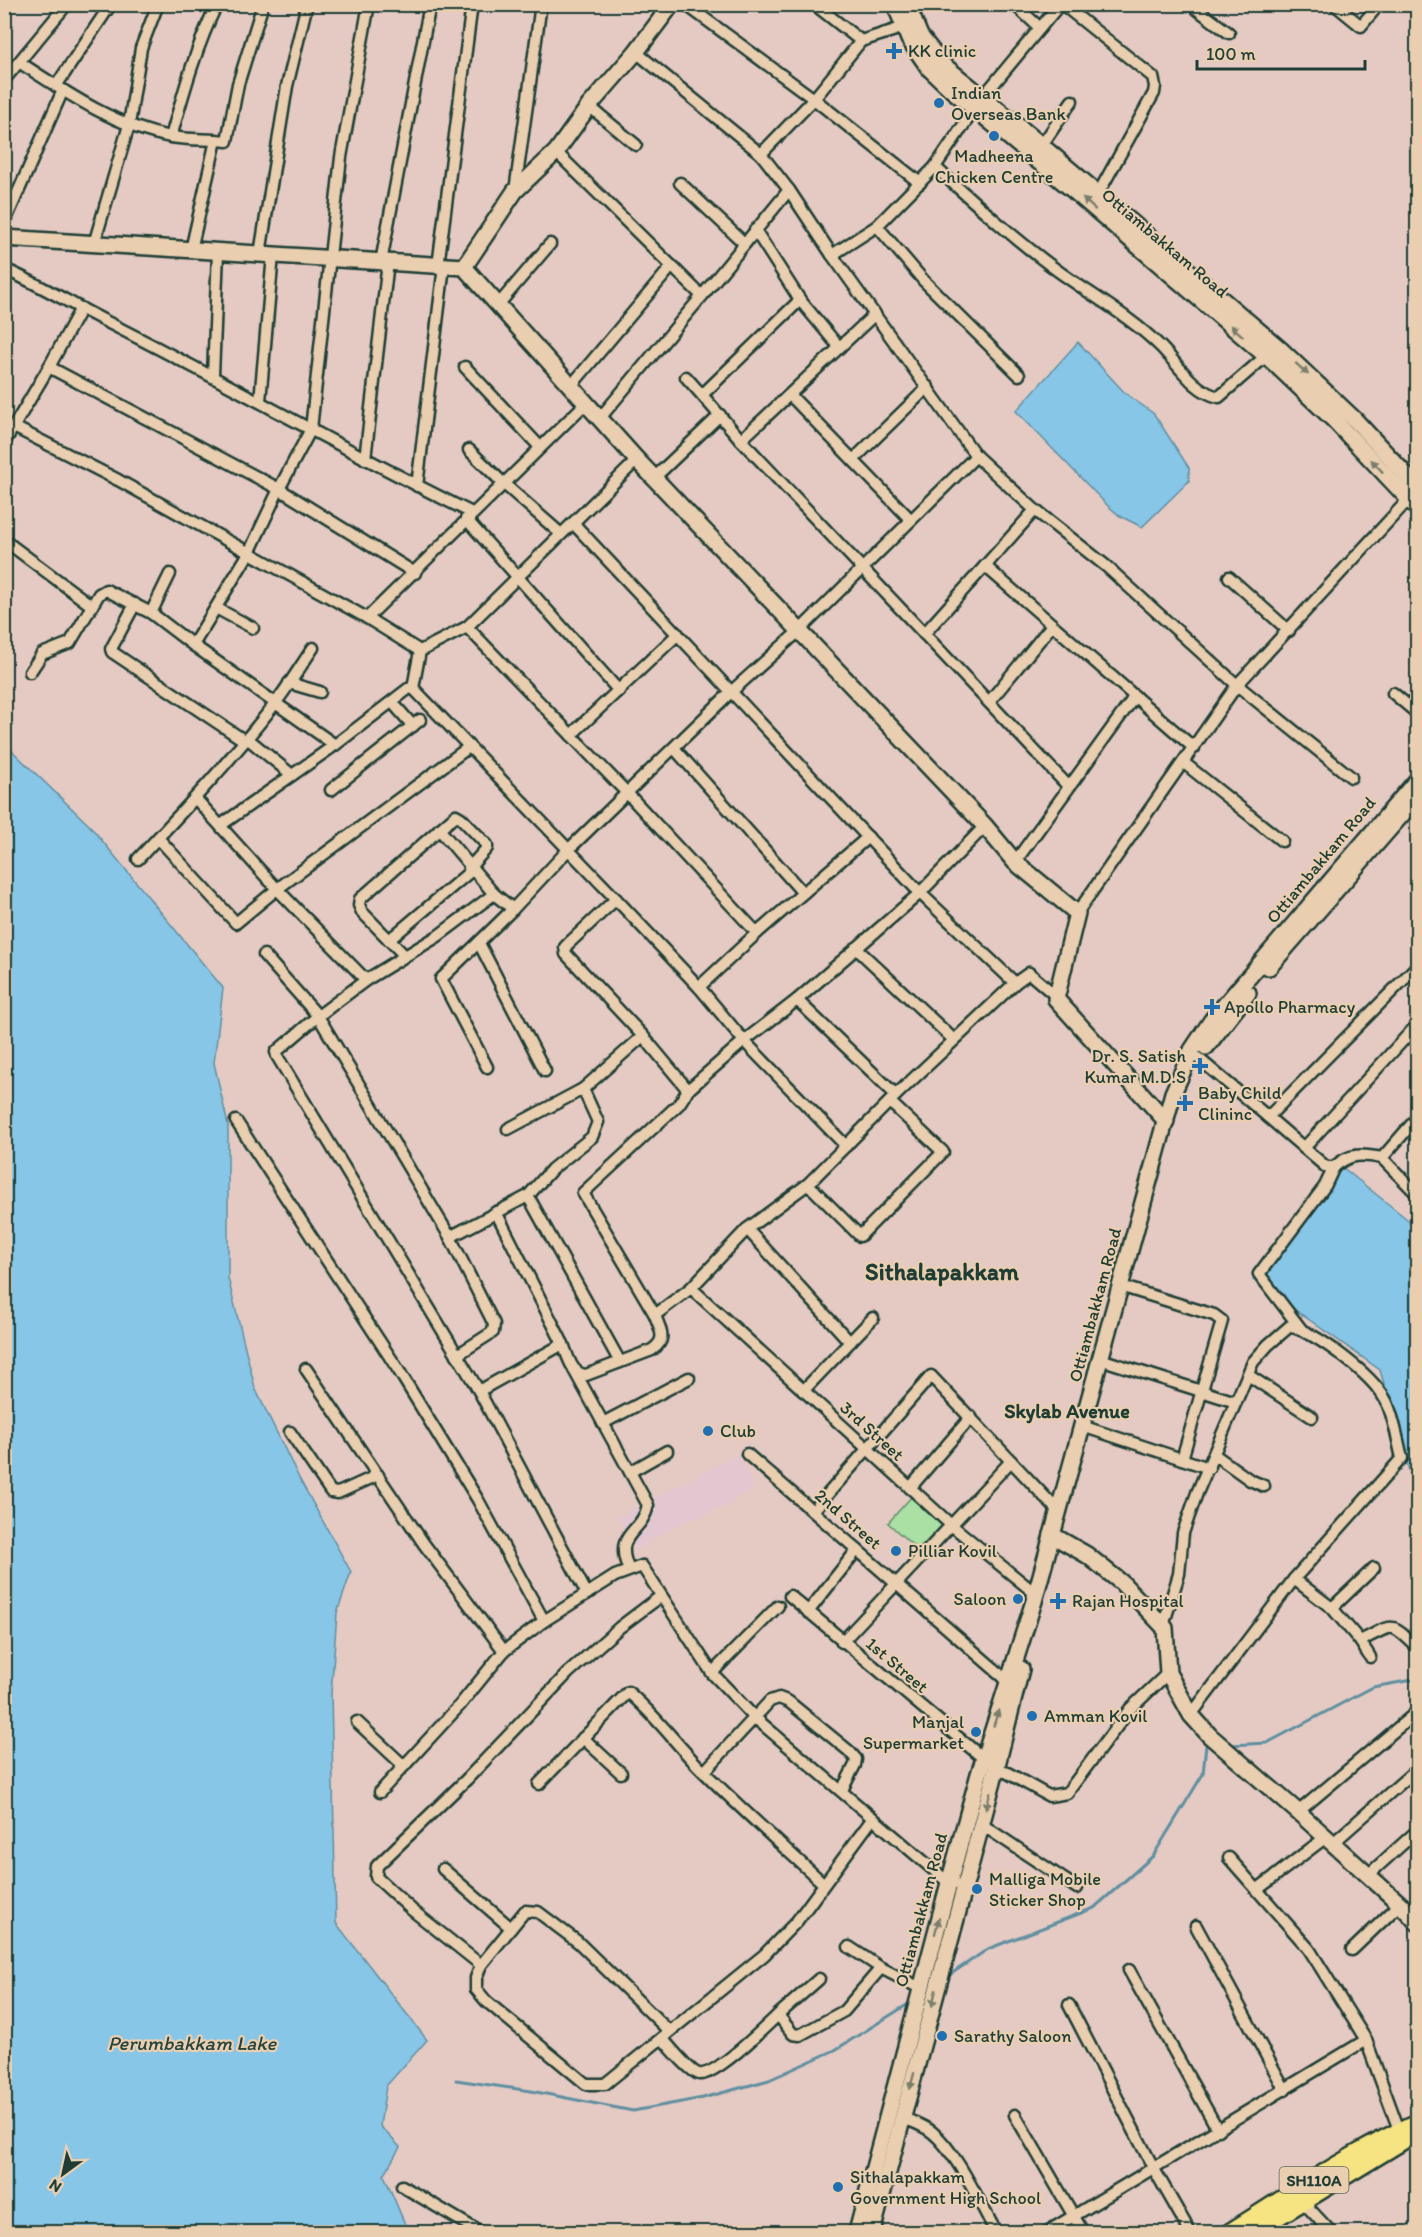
<svg xmlns="http://www.w3.org/2000/svg" width="1422" height="2237" viewBox="0 0 1422 2237" font-family="Itim,sans-serif">
	<style>
		.built { fill: #e2c7d0 }
		.green { fill: #aae0a3; stroke: #648e6c; stroke-width: 1.5 }
		.water { fill: #88c6e8; stroke: #5e8fa0; stroke-width: 1.5 }
		.lines { fill: none; stroke-linecap: round; stroke-linejoin: round }
		.stream { stroke: #5e8fa0; stroke-width: 3 }
		.street-casing { stroke: #1f3d34; stroke-width: 15 }
		.secondary-casing { stroke: #1f3d34; stroke-width: 20 }
		.primary-casing { stroke: #1f3d34; stroke-width: 21 }
		.street { stroke: #e9ceb0; stroke-width: 10 }
		.secondary { stroke: #e9ceb0; stroke-width: 15 }
		.primary { stroke: #f6e381; stroke-width: 16 }
		.oneway { fill: #7a7e6c }
		.poi-dot { fill: #1f6fb2; stroke: #e9ceb0; stroke-width: 2 }
		.labels { text-anchor: middle; stroke-width: 4.5; stroke-linejoin: round; paint-order: stroke }
		.shield { fill: #e9ceb0; stroke: #5c6859; stroke-width: 1.5 }
		.shield-label { font-size: 16px; font-weight: bold; fill: #1f3d34 }
		.poi-label { font-size: 18px; fill: #1f3d34; stroke: #e9ceb0; text-anchor: start }
		.street-label { font-size: 18px; fill: #1f3d34; stroke: #e9ceb0 }
		.neighbourhood-label { font-size: 20px; font-weight: bold; fill: #1f3d34; stroke: #e9ceb0 }
		.water-label { font-size: 20px; font-style: italic; fill: #24443d; stroke: #e9ceb0 }
		.district-label { font-size: 24px; font-weight: bold; fill: #1f3d34; stroke: #e9ceb0 }
	</style>
	<rect width="100%" height="100%" fill="#e5cac3"/>
	<filter id="ink" filterUnits="userSpaceOnUse"><feTurbulence type="fractalNoise" baseFrequency=".0167" numOctaves="2"/><feDisplacementMap in="SourceGraphic" scale="12" xChannelSelector="R" yChannelSelector="G"/><feConvolveMatrix kernelMatrix="1 2 1 2 8 2 1 2 1" color-interpolation-filters="sRGB"/></filter>
	<g filter="url(#ink)">
		<polygon class="built" points="738,1454 755,1490 737,1496 733,1503 680,1524 636,1550 618,1517"/>
		<polygon class="green" points="913,1495 947,1527 920,1552 888,1523"/>
		<g class="water">
			<polygon points="1078,342 1125,393 1154,414 1189,468 1189,481 1142,527 1120,516 1107,505 1016,411"/>
			<polygon points="4,743 90,826 223,988 214,1063 228,1125 228,1278 255,1388 299,1478 351,1572 337,1613 331,1694 336,1923 427,2040 386,2086 380,2126 400,2147 384,2175 407,2229 405,2232 5,2232"/>
			<polygon points="1342,1167 1417,1227 1417,1498 1380,1370 1253,1280"/>
		</g>
		<g class="lines">
			<g class="stream">
				<polyline points="1230,1745 1267,1743 1373,1687 1418,1679"/>
				<polyline points="945,1978 988,1949 1094,1908 1153,1856 1203,1774 1206,1745 1211,1745"/>
				<polyline points="456,2080 531,2091 633,2111 703,2098 769,2080 835,2050 913,2001"/>
			</g>
			<g class="street-casing">
				<g id="street">
					<polyline points="459,4 472,7"/>
					<polyline points="685,4 814,99 920,183"/>
					<polyline points="814,4 861,41"/>
					<polyline points="1014,4 1040,28"/>
					<polyline points="1062,4 1153,77 1155,86 1154,93 1098,194"/>
					<polyline points="1190,4 1229,33"/>
					<polyline points="1334,4 1361,26 1379,4"/>
					<polyline points="636,52 761,154 789,190 832,255 976,456 1035,510 1106,566 1237,685 1351,777"/>
					<path d="M 19,62 C 65,92 116,127 171,137 C 189,140 208,139 227,141 L 238,84 L 263,4"/>
					<polyline points="4,80 67,4"/>
					<polyline points="56,86 111,4"/>
					<polyline points="589,106 636,145"/>
					<path d="M 171,137 C 184,91 196,47 217,4"/>
					<polyline points="1042,145 1072,101"/>
					<polyline points="556,152 702,296 789,190"/>
					<polyline points="761,154 814,99 861,41 911,25"/>
					<path d="M 935,167 C 974,202 1012,237 1054,268 C 1089,294 1130,316 1161,347 C 1178,364 1194,392 1219,397 L 1266,356"/>
					<polyline points="680,183 744,243"/>
					<polyline points="515,191 541,4"/>
					<polyline points="4,224 63,90"/>
					<polyline points="877,226 924,281 1019,375"/>
					<polyline points="755,230 800,300 702,395 741,440 1068,786"/>
					<polyline points="94,244 129,125 141,48 158,4"/>
					<polyline points="191,250 216,140"/>
					<polyline points="260,254 287,86 307,4"/>
					<polyline points="832,255 877,226 935,167 982,98 1060,4"/>
					<polyline points="381,262 430,4"/>
					<polyline points="438,266 472,4"/>
					<path d="M 4,269 C 39,284 71,304 105,321 C 228,383 348,452 472,513"/>
					<polyline points="800,300 839,347"/>
					<polyline points="498,305 550,244"/>
					<polyline points="81,308 49,367 279,489 415,573"/>
					<polyline points="465,367 540,447"/>
					<polyline points="213,375 218,252"/>
					<polyline points="686,377 702,395"/>
					<polyline points="571,386 672,266"/>
					<polyline points="790,395 911,520"/>
					<polyline points="260,401 273,255"/>
					<polyline points="600,418 702,296"/>
					<polyline points="14,427 118,480 367,618 420,651"/>
					<polyline points="741,440 875,314"/>
					<polyline points="4,443 49,367"/>
					<polyline points="469,450 503,483 561,534"/>
					<polyline points="365,459 388,262"/>
					<polyline points="853,460 928,387"/>
					<polyline points="654,478 720,415"/>
					<polyline points="417,486 444,266"/>
					<polyline points="466,519 619,691"/>
					<polyline points="573,523 920,893 1015,983"/>
					<polyline points="4,540 92,606"/>
					<polyline points="985,566 1194,748"/>
					<polyline points="1229,577 1289,631"/>
					<polyline points="135,604 111,649 112,652 245,741"/>
					<polyline points="216,608 253,628"/>
					<polyline points="151,613 170,574"/>
					<polyline points="367,618 586,403"/>
					<polyline points="467,627 627,793 757,933"/>
					<polyline points="924,634 1035,510"/>
					<polyline points="193,645 249,553 279,489 311,429 341,157 369,4"/>
					<polyline points="420,651 467,627 637,460"/>
					<polyline points="30,672 42,654 70,643 99,594 106,590 151,613 193,645 335,745"/>
					<polyline points="289,683 320,692"/>
					<polyline points="413,688 616,899 699,987 744,1041 846,1146"/>
					<polyline points="1393,693 1418,714"/>
					<polyline points="392,702 413,726"/>
					<polyline points="989,702 1052,625"/>
					<polyline points="571,735 678,634"/>
					<polyline points="247,738 292,775"/>
					<polyline points="674,748 803,893"/>
					<polyline points="1184,763 1282,841"/>
					<polyline points="331,790 420,720"/>
					<polyline points="196,799 277,889 366,980"/>
					<polyline points="221,825 335,745 408,689 413,688 420,651"/>
					<polyline points="985,826 920,893 797,1000 744,1041 688,1090 679,1104 583,1193 655,1315 691,1288 747,1229 808,1184 896,1095 1015,983 1029,973 1056,996"/>
					<polyline points="439,829 494,894"/>
					<polyline points="158,838 236,923 277,889 469,747"/>
					<path d="M 138,859 C 185,809 232,759 274,705 C 288,687 300,667 313,648"/>
					<polyline points="1015,862 1135,696"/>
					<polyline points="616,899 569,943 565,947 566,954 643,1036 688,1090"/>
					<polyline points="1077,913 1237,685 1409,499"/>
					<polyline points="389,940 472,870"/>
					<polyline points="479,943 545,1071"/>
					<polyline points="856,948 954,1040"/>
					<polyline points="264,955 318,1016 450,1237 494,1324 493,1332 457,1355"/>
					<polyline points="405,956 362,912 359,905 360,899 456,815 461,818 487,845 487,848 469,868"/>
					<polyline points="699,987 757,933 868,837"/>
					<polyline points="797,1000 896,1095"/>
					<polyline points="1198,1058 1268,1117"/>
					<polyline points="487,1067 441,979 513,909"/>
					<polyline points="1418,1117 1382,1158 1418,1195"/>
					<polyline points="236,1121 399,1371 478,1500 544,1621"/>
					<polyline points="508,1129 583,1089"/>
					<polyline points="1304,1148 1418,1024"/>
					<path d="M 1382,1158 C 1362,1154 1350,1153 1334,1167 L 1326,1167 L 1268,1117 L 1418,965"/>
					<polyline points="808,1184 860,1236 943,1152 890,1102"/>
					<polyline points="528,1196 620,1362"/>
					<polyline points="747,1229 850,1342"/>
					<polyline points="450,1237 528,1196 552,1169 592,1137 598,1122 583,1089 643,1036"/>
					<polyline points="1120,1286 1214,1315 1222,1321 1182,1459"/>
					<polyline points="691,1288 950,1524 1036,1594"/>
					<polyline points="1301,1329 1259,1274 1325,1186 1334,1167"/>
					<path d="M 563,1344 C 568,1356 571,1374 586,1375 L 652,1350 C 668,1339 660,1330 655,1315"/>
					<polyline points="1100,1359 1236,1402"/>
					<polyline points="306,1369 424,1544 504,1651"/>
					<path d="M 574,1370 L 648,1505 C 642,1535 612,1532 629,1570"/>
					<polyline points="1248,1375 1312,1417"/>
					<polyline points="479,1391 563,1344 496,1212"/>
					<polyline points="803,1391 873,1318"/>
					<polyline points="603,1423 689,1378"/>
					<polyline points="1082,1426 1209,1468"/>
					<polyline points="290,1432 331,1492 338,1493 378,1475"/>
					<polyline points="747,1454 1008,1681"/>
					<polyline points="1215,1455 1250,1480 1264,1486"/>
					<polyline points="630,1472 667,1451"/>
					<polyline points="910,1488 971,1417"/>
					<polyline points="813,1511 931,1376 1059,1512"/>
					<polyline points="1294,1579 1332,1608 1360,1641 1370,1657"/>
					<polyline points="587,1594 479,1391 277,1056 276,1052 318,1016 366,980 438,936 494,894 513,909 568,850 732,691 799,631 976,456"/>
					<polyline points="790,1596 984,1759"/>
					<polyline points="1332,1608 1374,1568"/>
					<polyline points="808,1612 857,1550"/>
					<path d="M 1163,1626 L 1179,1574 L 1183,1533 L 1197,1493 L 1253,1362 L 1268,1345 L 1290,1326 C 1318,1334 1371,1374 1385,1399 C 1393,1412 1398,1442 1402,1458 L 1294,1579 L 1191,1715"/>
					<path d="M 1360,1641 C 1395,1624 1389,1620 1418,1648"/>
					<polyline points="842,1642 1011,1461"/>
					<polyline points="712,1673 778,1606"/>
					<polyline points="357,1722 404,1766"/>
					<polyline points="583,1738 621,1773"/>
					<polyline points="997,1767 1049,1796 1067,1793 1130,1709 1168,1673"/>
					<polyline points="704,1772 770,1701 779,1698 789,1702 849,1751 856,1759 855,1765 842,1790"/>
					<path d="M 539,1784 L 628,1692 C 657,1716 677,1746 704,1772 C 742,1810 784,1847 824,1884"/>
					<polyline points="380,1792 460,1705 504,1651 544,1621 615,1576 642,1566 712,1673 754,1717 949,1883 955,1884"/>
					<polyline points="1298,1812 1418,1711"/>
					<polyline points="981,1824 1077,1888"/>
					<polyline points="1332,1844 1418,1768"/>
					<polyline points="1229,1858 1309,1949 1366,2040 1399,2130"/>
					<polyline points="443,1869 511,1928"/>
					<polyline points="1367,1876 1418,1830"/>
					<polyline points="1258,1889 1326,1837"/>
					<polyline points="1196,1926 1285,2090"/>
					<polyline points="849,1947 881,1968 920,1988"/>
					<polyline points="1352,1950 1400,1904"/>
					<polyline points="481,1965 412,1910 376,1877 377,1866 467,1779 568,1673 620,1627 661,1596"/>
					<polyline points="1129,1970 1218,2130"/>
					<polyline points="1069,2005 1154,2169 1190,2232"/>
					<polyline points="778,2015 819,1979"/>
					<polyline points="669,2031 578,1942 538,1912 525,1911 481,1965 476,1978 476,1989 486,2001 586,2084 605,2084 764,1955 797,1921 873,1818"/>
					<path d="M 662,2038 C 669,2046 690,2072 699,2074 C 715,2077 765,2027 778,2015 L 793,2034 L 800,2035 L 844,2011 L 881,1968"/>
					<polyline points="1015,2115 1083,2232"/>
					<path d="M 903,2118 C 913,2122 923,2125 932,2132 C 957,2152 980,2204 996,2232"/>
					<polyline points="402,2186 480,2232"/>
					<polyline points="1303,2202 1331,2232"/>
					<polyline points="1047,2232 1366,2040"/>
				</g>
			</g>
			<g class="secondary-casing">
				<g id="secondary">
					<polyline points="895,4 909,39 929,68 951,89 1073,190 1272,361 1334,420 1418,509"/>
					<polyline points="907,4 920,36 942,64 1029,135 1280,349 1355,420 1418,488"/>
					<polyline points="4,238 464,267 637,460 985,826 1015,862 1077,913 1056,999 1166,1121"/>
					<polyline points="464,267 515,191 556,152 589,106 636,52 672,4"/>
					<polyline points="1269,967 1418,796"/>
					<polyline points="1206,1047 1248,993"/>
					<polyline points="1052,1535 1087,1555 1122,1583 1165,1628 1168,1673 1191,1715 1210,1736 1298,1812 1400,1904 1418,1923"/>
					<polyline points="857,2232 949,1883 979,1774 1034,1601 1173,1093 1192,1050 1212,1020 1418,779"/>
					<polyline points="872,2232 993,1781 1021,1669"/>
				</g>
			</g>
			<g class="primary-casing">
				<g id="primary">
					<path d="M 1230,2232 C 1291,2194 1352,2152 1418,2122"/>
					<polyline points="1253,2232 1406,2139"/>
				</g>
			</g>
			<use href="#street" class="street"/>
			<use href="#secondary" class="secondary"/>
			<use href="#primary" class="primary"/>
		</g>
		<defs><path id="oneway-solid" d="M-6-.8H1V-3.2L6.5 0L1 3.2V.8H-6Z" transform="scale(1.5)"/></defs>
		<g class="oneway">
			<use href="#oneway-solid" transform="translate(1089 204) rotate(-138)"/>
			<use href="#oneway-solid" transform="translate(1237 331) rotate(-139)"/>
			<use href="#oneway-solid" transform="translate(1302 369) rotate(42)"/>
			<use href="#oneway-solid" transform="translate(1377 466) rotate(-133)"/>
			<use href="#oneway-solid" transform="translate(996 1718) rotate(-73)"/>
			<use href="#oneway-solid" transform="translate(988 1801) rotate(106)"/>
			<use href="#oneway-solid" transform="translate(937 1926) rotate(-75)"/>
			<use href="#oneway-solid" transform="translate(934 1998) rotate(104)"/>
			<use href="#oneway-solid" transform="translate(912 2081) rotate(105)"/>
		</g>
	</g>
	<g class="poi-dot">
		<path d="M891 42h6v6h6v6h-6v6h-6v-6h-6v-6h6z"/>
		<circle cx="939" cy="103" r="6"/>
		<circle cx="994" cy="136" r="6"/>
		<path d="M1209 998h6v6h6v6h-6v6h-6v-6h-6v-6h6z"/>
		<path d="M1197 1057h6v6h6v6h-6v6h-6v-6h-6v-6h6z"/>
		<path d="M1182 1094h6v6h6v6h-6v6h-6v-6h-6v-6h6z"/>
		<circle cx="708" cy="1431" r="6"/>
		<circle cx="896" cy="1551" r="6"/>
		<circle cx="1018" cy="1599" r="6"/>
		<path d="M1055 1592h6v6h6v6h-6v6h-6v-6h-6v-6h6z"/>
		<circle cx="1032" cy="1716" r="6"/>
		<circle cx="976" cy="1732" r="6"/>
		<circle cx="977" cy="1889" r="6"/>
		<circle cx="942" cy="2036" r="6"/>
		<circle cx="838" cy="2187" r="6"/>
	</g>
	<g class="labels">
		<rect class="shield" x="1279.5" y="2167" width="69" height="26" rx="4.5"/>
		<g class="shield-label">
			<text x="1314" y="2186">SH110A</text>
		</g>
		<g class="poi-label">
			<text x="908" y="57">KK clinic</text>
			<text x="951" y="99">Indian<tspan x="951" dy="21">Overseas Bank</tspan></text>
			<text x="994" y="162" text-anchor="middle">Madheena<tspan x="994" dy="21">Chicken Centre</tspan></text>
			<text x="1224" y="1013">Apollo Pharmacy</text>
			<text x="1186" y="1062" text-anchor="end">Dr. S. Satish<tspan x="1186" dy="21">Kumar M.D.S</tspan></text>
			<text x="1198" y="1099">Baby Child<tspan x="1198" dy="21">Clininc</tspan></text>
			<text x="720" y="1437">Club</text>
			<text x="908" y="1557">Pilliar Kovil</text>
			<text x="1006" y="1605" text-anchor="end">Saloon</text>
			<text x="1072" y="1607">Rajan Hospital</text>
			<text x="1044" y="1722">Amman Kovil</text>
			<text x="964" y="1728" text-anchor="end">Manjal<tspan x="964" dy="21">Supermarket</tspan></text>
			<text x="989" y="1885">Malliga Mobile<tspan x="989" dy="21">Sticker Shop</tspan></text>
			<text x="954" y="2042">Sarathy Saloon</text>
			<text x="850" y="2183">Sithalapakkam<tspan x="850" dy="21">Government High School</tspan></text>
		</g>
		<g class="street-label">
			<text transform="translate(1165 243) rotate(40)" y="6">Ottiambakkam Road</text>
			<text transform="translate(1321 860) rotate(-50)" y="6">Ottiambakkam Road</text>
			<text transform="translate(1095 1305) rotate(-75)" y="6">Ottiambakkam Road</text>
			<text transform="translate(872 1431) rotate(42)" y="6">3rd Street</text>
			<text transform="translate(848 1519) rotate(41)" y="6">2nd Street</text>
			<text transform="translate(897 1665) rotate(40)" y="6">1st Street</text>
			<text transform="translate(921 1910) rotate(-75)" y="6">Ottiambakkam Road</text>
		</g>
		<g class="neighbourhood-label">
			<text x="1067" y="1418">Skylab Avenue</text>
		</g>
		<g class="water-label">
			<text x="192" y="2050">Perumbakkam Lake</text>
		</g>
		<g class="district-label">
			<text x="942" y="1280">Sithalapakkam</text>
		</g>
	</g>
	<rect width="1422" height="2237" fill="none" stroke="#e9ceb0" stroke-width="24"/>
	<rect x="12" y="12" width="1398" height="2213" fill="none" stroke="#1f3d34" stroke-width="2" filter="url(#ink)"/>
	<g transform="translate(63 2174) rotate(213)" stroke="#e9ceb0" stroke-width="4.5" paint-order="stroke">
	<path d="M0-4.5L10 22L0 15L-10 22Z" fill="#1f3d34"/>
	<text y="-9" font-size="16" font-weight="bold" text-anchor="middle" fill="#1f3d34">N</text>
	</g>
	<path d="M1197 60v9h168v-9" fill="none" stroke="#1f3d34" stroke-width="3"/>
	<text x="1206" y="60" font-size="18" fill="#1f3d34" stroke="#e9ceb0" stroke-width="4.5" paint-order="stroke">100 m</text>
</svg>
